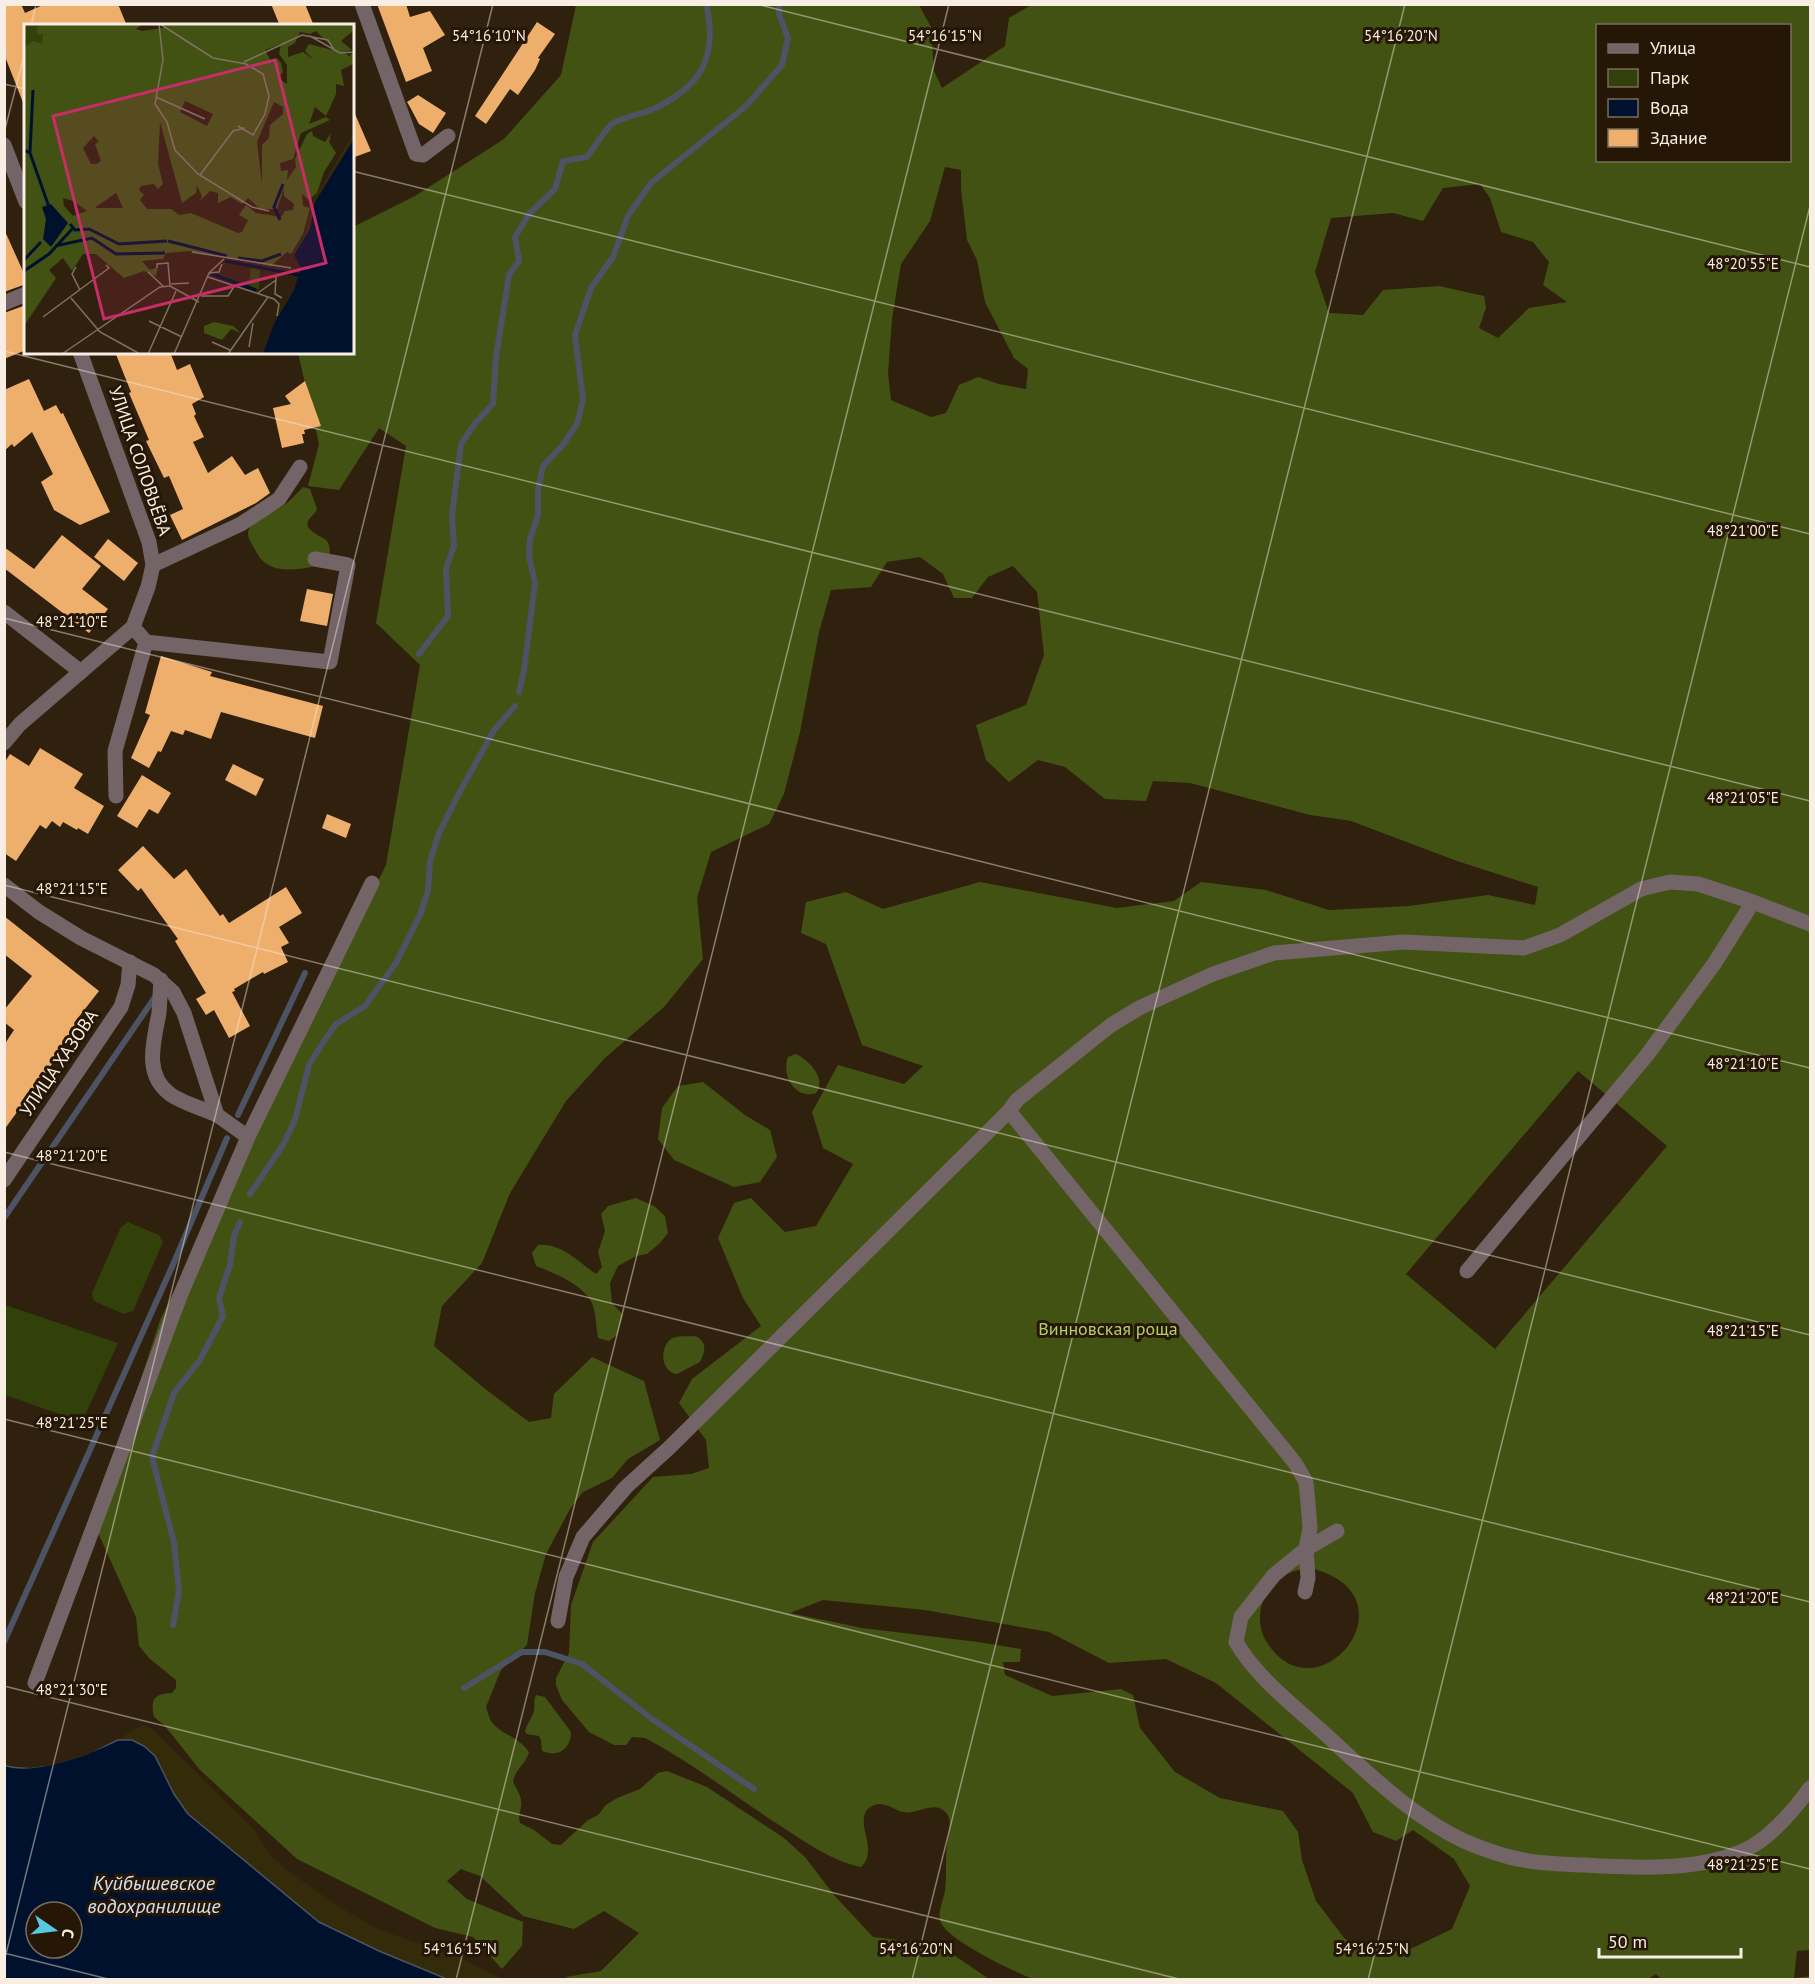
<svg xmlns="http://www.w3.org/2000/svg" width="1815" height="1984" viewBox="0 0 1815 1984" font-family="'PT Sans',sans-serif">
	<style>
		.green { fill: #324009 }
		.forest { fill: #425213; fill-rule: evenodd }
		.sand { fill: #332b09 }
		.water { fill: #00112e; stroke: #4b5364; stroke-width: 1.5; fill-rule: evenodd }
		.pier { fill: #30200e }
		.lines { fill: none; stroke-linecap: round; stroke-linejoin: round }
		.stream { stroke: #4b5364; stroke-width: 6 }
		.building { fill: #eeaf6d }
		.minor { stroke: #736567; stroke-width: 15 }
		.ticks { fill: none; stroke: #f9eee3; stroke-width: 1.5; stroke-opacity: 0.45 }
		.labels { text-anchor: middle; stroke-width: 6; stroke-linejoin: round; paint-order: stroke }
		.street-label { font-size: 18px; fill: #f9eee3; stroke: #261605 }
		.park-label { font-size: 18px; fill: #b2d165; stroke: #261605 }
		.water-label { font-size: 20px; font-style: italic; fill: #d2e0f2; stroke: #261605 }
		.inset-river { fill: none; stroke: #00112e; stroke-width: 3 }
		.inset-road { fill: none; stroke: #807263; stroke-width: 1.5 }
		.view { fill: #c82d69; fill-opacity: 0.15; stroke: #c82d69; stroke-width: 3 }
		.inset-edge { fill: none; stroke: #f9eee3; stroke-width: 3 }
		.ticks-label { font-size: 15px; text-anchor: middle; fill: #f9eee3; stroke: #261605; stroke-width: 6; stroke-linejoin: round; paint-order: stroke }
	</style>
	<rect width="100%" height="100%" fill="#30200e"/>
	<g class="green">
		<polygon points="128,1222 159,1235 163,1242 133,1311 124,1314 96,1302 93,1299 92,1293 121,1227"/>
		<polygon points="5,1305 118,1343 82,1422 5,1395"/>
	</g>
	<g class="forest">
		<path d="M 576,5 L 919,5 L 931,27 L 934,71 L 942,88 L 1005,46 L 1009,18 L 1031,5 L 1810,5 L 1810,1950 L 1797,1951 L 1794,1978 L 1810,1976 L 1810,1979 L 1662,1980 L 1656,1974 L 1647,1980 L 1033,1979 C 1014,1972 953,1942 943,1926 C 935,1915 943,1903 945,1891 C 947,1876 945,1860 947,1845 C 948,1837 951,1826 949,1818 C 948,1815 946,1812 943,1810 C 932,1802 916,1815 903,1812 C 892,1809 881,1798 869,1808 C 853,1822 880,1850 861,1867 C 831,1861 802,1840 776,1823 C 733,1795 691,1762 645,1738 L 632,1737 L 626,1745 L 614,1745 L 589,1732 L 562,1700 L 556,1685 L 556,1678 L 569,1653 L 571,1605 L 593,1542 L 653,1477 L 691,1474 L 709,1468 L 706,1440 L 679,1403 L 692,1379 L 761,1326 L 743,1298 L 718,1238 L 734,1203 L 751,1198 L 785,1232 L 816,1226 L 853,1164 L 823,1148 L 812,1112 L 838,1065 L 904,1084 L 923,1066 L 862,1045 L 826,944 L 801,933 L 806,902 L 846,892 L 883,909 L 980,882 L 1117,908 L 1174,901 L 1201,882 L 1266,890 L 1329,910 L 1409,906 L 1488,895 L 1535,905 L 1538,887 L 1457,861 L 1351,821 L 1310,815 L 1190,783 L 1153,781 L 1146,801 L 1105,799 L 1065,767 L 1038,760 L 1009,782 L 986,760 L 976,725 L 1026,705 L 1044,655 L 1037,592 L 1013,566 L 988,577 L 972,598 L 954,598 L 943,574 L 920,557 L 887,562 L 871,587 L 831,590 L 819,632 L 800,732 L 784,794 L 769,824 L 711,852 L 697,898 L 703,959 L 664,1007 L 605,1058 L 566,1101 L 510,1193 L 482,1263 L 442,1306 L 434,1346 L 484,1388 L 529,1422 L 551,1418 L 554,1394 L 592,1357 L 644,1381 L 660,1440 L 628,1459 L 612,1478 L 583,1492 L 570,1509 L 546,1554 L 535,1593 L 527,1645 L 501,1670 L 486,1707 C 488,1712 489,1718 491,1721 C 501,1735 518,1736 529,1752 C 525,1766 516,1767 513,1782 C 517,1790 523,1798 521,1807 C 520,1814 518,1817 520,1823 L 534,1830 L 552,1844 L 561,1845 L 588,1820 L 598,1815 L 606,1805 L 617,1798 L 640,1789 L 658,1773 L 667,1771 L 707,1787 L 784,1838 L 805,1857 L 834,1895 L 873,1937 L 939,1945 L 989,1979 L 567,1979 L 566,1977 L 601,1971 L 639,1933 L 604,1911 L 574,1929 L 523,1916 L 480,1876 L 461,1869 L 447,1881 L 467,1899 L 523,1922 L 522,1946 L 502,1969 L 473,1937 L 435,1928 L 297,1859 L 200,1770 L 165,1726 L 154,1717 C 150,1699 154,1694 172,1693 L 176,1688 L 176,1680 L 150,1659 L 139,1646 L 136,1617 L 94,1524 L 160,1320 L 386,865 L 420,665 L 376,623 L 406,446 L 379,428 L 339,490 L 308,486 L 319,444 L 298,353 L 352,352 L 353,227 L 415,196 L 504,139 L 561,75 ZM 1598,26 L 1790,26 L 1790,160 L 1598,160 ZM 945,167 L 961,170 L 961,189 L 967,240 L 977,260 L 985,302 L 1014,358 L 1028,369 L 1026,389 L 999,384 L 978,377 L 959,385 L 946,413 L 931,417 L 891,400 L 888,373 L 892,319 L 901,264 L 930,221 ZM 1480,184 L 1490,198 L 1501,232 L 1533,242 L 1549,262 L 1543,285 L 1567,302 L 1529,308 L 1498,338 L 1479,328 L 1486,308 L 1484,296 L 1439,286 L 1383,290 L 1363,315 L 1329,313 L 1315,272 L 1331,218 L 1393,213 L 1423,221 L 1443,188 ZM 1578,1071 L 1667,1146 L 1495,1349 L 1406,1274 ZM 1314,1569 C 1418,1598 1316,1722 1266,1641 C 1253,1620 1262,1588 1283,1576 C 1293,1570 1303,1569 1314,1569 ZM 823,1600 L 925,1610 L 1049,1632 L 1109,1663 L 1166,1659 L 1216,1683 L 1353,1793 L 1373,1832 L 1396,1841 L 1413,1830 L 1454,1859 L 1470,1886 L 1452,1929 L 1402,1953 L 1345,1939 L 1316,1901 L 1302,1860 L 1298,1832 L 1283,1811 L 1220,1798 L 1175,1772 L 1140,1728 L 1133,1695 L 1121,1689 L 1052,1696 L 1005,1675 L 1003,1662 L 1020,1662 L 1021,1649 L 978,1642 L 862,1628 L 790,1613 Z"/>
		<path d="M 303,487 L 310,489 L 317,509 C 315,514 310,517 308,521 C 304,531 322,536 327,541 C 331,547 330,553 329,560 C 316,569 280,574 267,564 C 260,560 257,553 253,546 C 250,541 246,535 249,529 C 254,517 273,513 283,506 C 290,501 296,494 303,487 Z"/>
		<path d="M 796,1054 C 809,1060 827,1079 816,1093 C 795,1100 781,1075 788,1057 Z"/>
		<polygon points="703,1082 745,1115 770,1130 777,1157 760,1182 734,1187 674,1160 658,1139 662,1108 678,1086"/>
		<path d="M 636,1198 L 654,1206 L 665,1216 L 668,1233 L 660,1243 L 647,1254 L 636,1256 L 618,1266 L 610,1283 L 612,1303 L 623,1315 L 617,1335 L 609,1341 L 598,1338 C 596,1327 596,1310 591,1301 C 580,1283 554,1273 536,1266 L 532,1253 L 538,1245 C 562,1243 578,1262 596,1274 L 602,1267 L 598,1252 L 605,1231 L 601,1214 L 608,1206 Z"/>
		<path d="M 695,1336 C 707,1341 706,1351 700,1362 L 677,1374 C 661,1372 659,1348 671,1339 C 676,1335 688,1337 695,1336 Z"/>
		<path d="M 536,1695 L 545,1697 L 571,1732 C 571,1749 558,1758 542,1751 L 541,1740 L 539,1736 L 527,1734 L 525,1732 C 526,1724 532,1719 534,1711 C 535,1705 533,1701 536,1695 Z"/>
	</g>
	<polygon class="sand" points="144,1725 152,1729 255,1830 271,1856 291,1873 338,1906 378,1929 461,1958 503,1979 447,1979 379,1951 319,1922 188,1814 174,1794 164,1773 132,1740 118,1740 136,1728"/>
	<path class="water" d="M 118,1740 L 132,1740 L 144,1746 L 155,1756 L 174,1794 L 188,1814 L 319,1922 L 379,1951 L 447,1979 L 5,1979 L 4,1765 C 34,1776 91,1753 118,1740 ZM 36,1912 L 72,1912 L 72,1948 L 36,1948 Z"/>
	<polygon class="pier" points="116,1737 121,1737 87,1755 53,1765 30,1768 5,1765 5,1762 30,1765 53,1762 85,1752"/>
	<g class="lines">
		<g class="stream">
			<path d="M 419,654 L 448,616 L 446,569 L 454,546 L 452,515 L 461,444 L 476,422 L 493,404 L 496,357 L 509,275 L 519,261 L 515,237 L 529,214 L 555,189 L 563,161 L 587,157 C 594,148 604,131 612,124 C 622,117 639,115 651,110 C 700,88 719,58 706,4"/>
			<polyline points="519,692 524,670 535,583 529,556 530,539 538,516 538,489 543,466 562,446 577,424 583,400 575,335 591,288 613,257 628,216 651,183 746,106 782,65 788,38 779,14 779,4"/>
			<polyline points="238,1115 305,973"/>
			<polyline points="250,1194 283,1145 295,1120 309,1065 322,1044 336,1024 365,1006 396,963 420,915 428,891 430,861 439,833 457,797 494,730 515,706"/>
			<polyline points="4,1218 155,997"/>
			<polyline points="173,1625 179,1591 174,1543 152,1457 174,1393 200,1360 223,1316 219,1298 230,1265 234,1236 240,1222"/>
			<polyline points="4,1642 175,1260 227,1138"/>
			<polyline points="464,1688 522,1652 545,1652 582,1664 652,1719 754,1789"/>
		</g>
	</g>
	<g class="building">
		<polygon points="4,4 21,4 25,13 45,4 118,4 127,26 26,26 24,105 4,54"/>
		<polygon points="271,4 305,4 314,26 280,26"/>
		<polygon points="377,4 406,4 410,17 430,11 445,35 423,48 432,71 406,82"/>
		<polygon points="537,22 555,34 538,58 540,59 535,70 518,95 510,89 486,124 475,116"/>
		<polygon points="418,95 446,113 433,133 419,124 410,107 407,102"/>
		<polygon points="352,107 371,151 352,158"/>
		<polygon points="4,229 26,278 26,284 4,292"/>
		<polygon points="26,305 26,350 4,359 4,313"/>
		<polygon points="115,352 170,352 177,370 190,364 204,397 192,404 196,414 194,416 204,437 193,442 208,473 232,456 245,475 258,468 270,493 256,503 182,540 170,515 183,509 169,476 164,478 146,441 149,440 129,393 131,392"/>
		<polygon points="29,379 44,411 56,405 61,414 63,413 110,512 80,525 54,510 41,482 53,474 32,432 14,447 12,444 4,451 4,390"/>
		<polygon points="305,381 321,426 304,430 305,434 302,434 304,443 282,448 273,408 291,404 285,396"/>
		<polygon points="62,535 101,566 82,589 108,609 89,633 4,568 4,547 34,569"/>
		<polygon points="108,539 138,563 124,581 94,557"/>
		<polygon points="307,589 333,594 327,626 300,621"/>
		<polygon points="161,656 212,672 210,676 323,706 315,738 221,712 211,739 185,730 183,735 171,731 161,752 158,751 149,768 131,758 150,715 145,713"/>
		<polygon points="40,748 83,774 74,788 104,806 88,834 78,828 77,830 63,822 60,827 52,821 46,829 40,825 16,861 4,853 4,763 10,754 29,766"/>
		<polygon points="233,764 264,779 256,796 225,780"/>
		<polygon points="142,775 171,793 158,814 149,809 137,828 117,816"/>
		<polygon points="327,814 351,824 346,838 322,828"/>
		<polygon points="143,846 174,879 186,869 220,916 223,914 229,923 286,887 302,913 279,927 289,943 281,947 288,962 264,974 263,972 234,989 235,991 232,992 250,1026 229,1038 214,1010 206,1015 196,999 206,993 175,941 178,939 141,888 138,891 118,870"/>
		<polygon points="4,916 99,991 74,1023 76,1025 55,1055 57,1057 4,1130 4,1045 14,1030 4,1022 4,1010 32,976 4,954"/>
	</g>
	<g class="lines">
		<g class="minor">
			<polyline points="362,4 416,154 423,155 448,136"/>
			<polyline points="4,145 26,202"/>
			<polyline points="4,303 26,294"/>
			<polyline points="153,565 241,524 279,499 300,467"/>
			<polyline points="4,612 81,672"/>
			<polyline points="133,627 146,642 330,662 348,565 315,559"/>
			<polyline points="4,743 20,724 133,627 148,587 153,565 149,542 80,352"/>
			<polyline points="116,796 115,751 146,642"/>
			<polyline points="4,885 39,912 81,938 154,975 173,992 184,1013 217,1115 248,1137"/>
			<path d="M 161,980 C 160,991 160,1002 159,1013 C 154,1041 143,1074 170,1094 C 182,1103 204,1109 217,1115"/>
			<polyline points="1009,1111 1295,1463 1306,1482 1308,1503 1310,1528 1306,1549 1308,1578 1305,1592"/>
			<polyline points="4,1180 121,1007 128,985 130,962"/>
			<polyline points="1467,1271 1647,1055 1714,964 1753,902"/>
			<path d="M 1337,1531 L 1306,1549 L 1274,1575 L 1241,1617 L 1236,1642 C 1257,1678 1293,1705 1324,1733 C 1367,1772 1411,1816 1464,1841 C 1483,1849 1504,1857 1524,1860 C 1544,1864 1564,1864 1583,1865 C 1635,1868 1702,1872 1749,1848 C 1773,1835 1794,1810 1810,1788"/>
			<polyline points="558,1621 566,1577 583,1537 626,1487 670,1447 1009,1111 1017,1100 1111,1025 1141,1007 1213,974 1274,953 1404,942 1524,948 1560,935 1641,889 1670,882 1698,884 1753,902 1810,924"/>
			<polyline points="35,1683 180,1296 248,1137 372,883"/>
		</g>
	</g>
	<path class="ticks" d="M 756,4 L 1810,267M 31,26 L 36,4M 4,84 L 26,89M 4,133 L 26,48M 352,171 L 1810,534M 4,351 L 1810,801M 4,618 L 1810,1068M 4,885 L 1810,1335M 4,1152 L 1810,1602M 4,1419 L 1810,1869M 4,1686 L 1183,1980M 4,1953 L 112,1980M 4,1962 L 493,4M 456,1980 L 949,4M 912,1980 L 1405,4M 1368,1980 L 1810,206"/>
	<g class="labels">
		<g class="street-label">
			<text transform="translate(140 461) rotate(71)" y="6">УЛИЦА СОЛОВЬЁВА</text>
			<text transform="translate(59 1063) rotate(-56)" y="6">УЛИЦА ХАЗОВА</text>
		</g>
		<g class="park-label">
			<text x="1108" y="1335">Винновская роща</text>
		</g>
		<g class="water-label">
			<text x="154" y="1890">Куйбышевское<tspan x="154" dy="23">водохранилище</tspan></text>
		</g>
	</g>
	<g transform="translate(24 24)">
		<rect width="330" height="330" fill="#30200e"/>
		<path d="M 0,0 L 15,0 L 20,9 L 18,20 L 0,23 ZM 227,244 L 236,246 L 235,266 L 225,261 Z" fill="#324009"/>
		<path d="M 15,0 L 119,0 L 112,5 L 118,7 L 139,4 L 141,0 L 330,0 L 329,7 L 317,17 L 328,26 L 319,28 L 327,33 L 326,30 L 330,29 L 329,40 L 317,46 L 320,62 L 312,60 L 312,70 L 302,92 L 291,83 L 285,100 L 302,93 L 306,96 L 277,109 L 269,135 L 256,139 L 257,147 L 264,146 L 263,156 L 272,143 L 271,135 L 283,110 L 288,107 L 289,112 L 301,118 L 307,109 L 305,118 L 312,129 L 300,148 L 293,169 L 285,176 L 278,170 L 279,182 L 286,184 L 279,210 L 267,230 L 263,228 L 247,242 L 166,227 L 142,229 L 139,235 L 118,237 L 126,246 L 134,243 L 132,252 L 120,247 L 100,254 L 72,230 L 59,230 L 48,247 L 39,234 L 25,246 L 32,254 L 0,302 L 0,23 L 9,17 L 18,20 L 19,10 L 13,10 L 13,5 ZM 292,7 L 312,27 L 285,20 L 281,27 L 290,36 L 279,28 L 264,33 L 264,23 L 271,19 L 276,8 L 286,10 ZM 257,20 L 255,30 L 263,41 L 263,60 L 254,54 L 259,48 L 257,39 L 253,34 L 248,39 L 241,26 ZM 161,77 L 189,90 L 183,102 L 156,88 ZM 250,78 L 259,83 L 259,90 L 246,101 L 245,114 L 238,121 L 238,160 L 233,118 ZM 136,98 L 158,179 L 172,169 L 173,162 L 178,172 L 176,177 L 186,167 L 194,169 L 194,179 L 207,173 L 218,180 L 224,174 L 236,185 L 253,185 L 260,164 L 260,172 L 270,180 L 269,186 L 261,187 L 257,193 L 232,189 L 222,181 L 215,191 L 224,196 L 218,208 L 214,209 L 167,189 L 155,191 L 147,185 L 123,185 L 116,176 L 120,171 L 115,166 L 117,162 L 130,160 L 134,165 L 139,160 L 134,140 ZM 70,112 L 75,118 L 71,120 L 77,137 L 73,140 L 67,140 L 59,124 ZM 92,169 L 99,184 L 72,184 L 72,183 ZM 39,174 L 49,177 L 63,187 L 49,192 L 40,182 ZM 190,298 L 209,302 L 217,309 L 207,305 L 198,316 L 180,309 L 180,302 Z" fill="#425213" fill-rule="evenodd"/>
		<path d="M 330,108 L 330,115 L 291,178 L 286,205 L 271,233 L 269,229 L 281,210 L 290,176 Z" fill="#332b09"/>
		<path d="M 330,115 L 330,330 L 239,330 L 250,300 L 270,266 L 277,244 L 270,231 L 286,205 L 291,178 ZM 27,180 L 44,199 L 27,223 L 19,215 L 22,195 L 18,183 Z" fill="#00112e"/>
		<path class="inset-river" d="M 0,126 L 6,129 L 25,183M 6,128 L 9,66M 256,196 L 250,183 L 259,160M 46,200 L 51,206 L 65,205 L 95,220 L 143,217M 144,217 L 203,232M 31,222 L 68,214 L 92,230 L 141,229M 214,234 L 238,237 L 257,230M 0,236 L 17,218M 201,237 L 275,251M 0,247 L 25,230 L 50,203M 188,250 L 232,266"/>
		<path class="inset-road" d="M 135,0 L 139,36 L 131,80 L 143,98 L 151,126 L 174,150 L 228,183 L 245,187M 136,0 L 189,34 L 222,40 L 239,50 L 245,72 L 241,90 L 229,111 L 214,102M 286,12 L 316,29 L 330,28M 220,38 L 278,11 L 304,16 L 311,27M 132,73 L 181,95M 176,151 L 209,107 L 221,104M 168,228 L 267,244M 52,243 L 48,250 L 56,266M 133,244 L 133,240 L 144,239 L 146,262M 124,248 L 139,262M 185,249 L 195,248 L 198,240M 252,252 L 251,270 L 258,274M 184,253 L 250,275 L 255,280 L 253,292M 147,260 L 165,259M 146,262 L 175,278M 234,269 L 252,256M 177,272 L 204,272 L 211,261M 47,274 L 76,308 L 116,330M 19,293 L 85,244 L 82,241M 125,297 L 158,313M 188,318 L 206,326M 225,323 L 229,299M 38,330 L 136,263 L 146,262M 124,330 L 152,267M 150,330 L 185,249 L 200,235M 204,330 L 244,273"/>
		<path class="view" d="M 251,36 L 302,239 L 80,295 L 29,92 Z"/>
		<rect width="330" height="330" class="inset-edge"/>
	</g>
	<g class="ticks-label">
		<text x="945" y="41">54°16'15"N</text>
		<text x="1401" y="41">54°16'20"N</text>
		<text x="489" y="41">54°16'10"N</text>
		<text x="1743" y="269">48°20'55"E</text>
		<text x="1743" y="536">48°21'00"E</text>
		<text x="72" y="627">48°21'10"E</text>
		<text x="1743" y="803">48°21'05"E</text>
		<text x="72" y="894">48°21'15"E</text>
		<text x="1743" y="1069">48°21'10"E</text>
		<text x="72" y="1161">48°21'20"E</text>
		<text x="1743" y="1336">48°21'15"E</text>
		<text x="72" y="1428">48°21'25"E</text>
		<text x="1743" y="1603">48°21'20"E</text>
		<text x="72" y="1695">48°21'30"E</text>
		<text x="1743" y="1870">48°21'25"E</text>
		<text x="460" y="1954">54°16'15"N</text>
		<text x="916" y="1954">54°16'20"N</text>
		<text x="1372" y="1954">54°16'25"N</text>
	</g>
	<rect width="1815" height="1984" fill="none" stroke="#f9eee3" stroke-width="12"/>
	<rect x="1596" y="24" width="195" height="138" fill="#261605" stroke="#7a6c5e" stroke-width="1.5"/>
	<rect x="1608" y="44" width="30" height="9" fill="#736567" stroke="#7a6c5e" stroke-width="1.5"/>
	<text x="1650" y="54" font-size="18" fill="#f9eee3">Улица</text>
	<rect x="1608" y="69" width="30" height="18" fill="#324009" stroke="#7a6c5e" stroke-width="1.5"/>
	<text x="1650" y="84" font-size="18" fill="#f9eee3">Парк</text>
	<rect x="1608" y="99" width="30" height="18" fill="#00112e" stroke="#7a6c5e" stroke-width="1.5"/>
	<text x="1650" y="114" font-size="18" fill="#f9eee3">Вода</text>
	<rect x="1608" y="129" width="30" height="18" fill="#eeaf6d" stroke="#7a6c5e" stroke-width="1.5"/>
	<text x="1650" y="144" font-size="18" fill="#f9eee3">Здание</text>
	<g transform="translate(54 1930) rotate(104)"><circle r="28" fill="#261605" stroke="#7a6c5e" stroke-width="1.5"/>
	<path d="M0-4.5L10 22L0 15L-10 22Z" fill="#56c9e1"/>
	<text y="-9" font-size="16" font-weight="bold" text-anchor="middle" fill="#f9eee3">С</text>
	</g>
	<path d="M1599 1948v9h142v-9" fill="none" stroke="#f9eee3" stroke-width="3"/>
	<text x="1608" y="1948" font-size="18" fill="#f9eee3" stroke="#261605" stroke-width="4.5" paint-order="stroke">50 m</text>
</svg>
